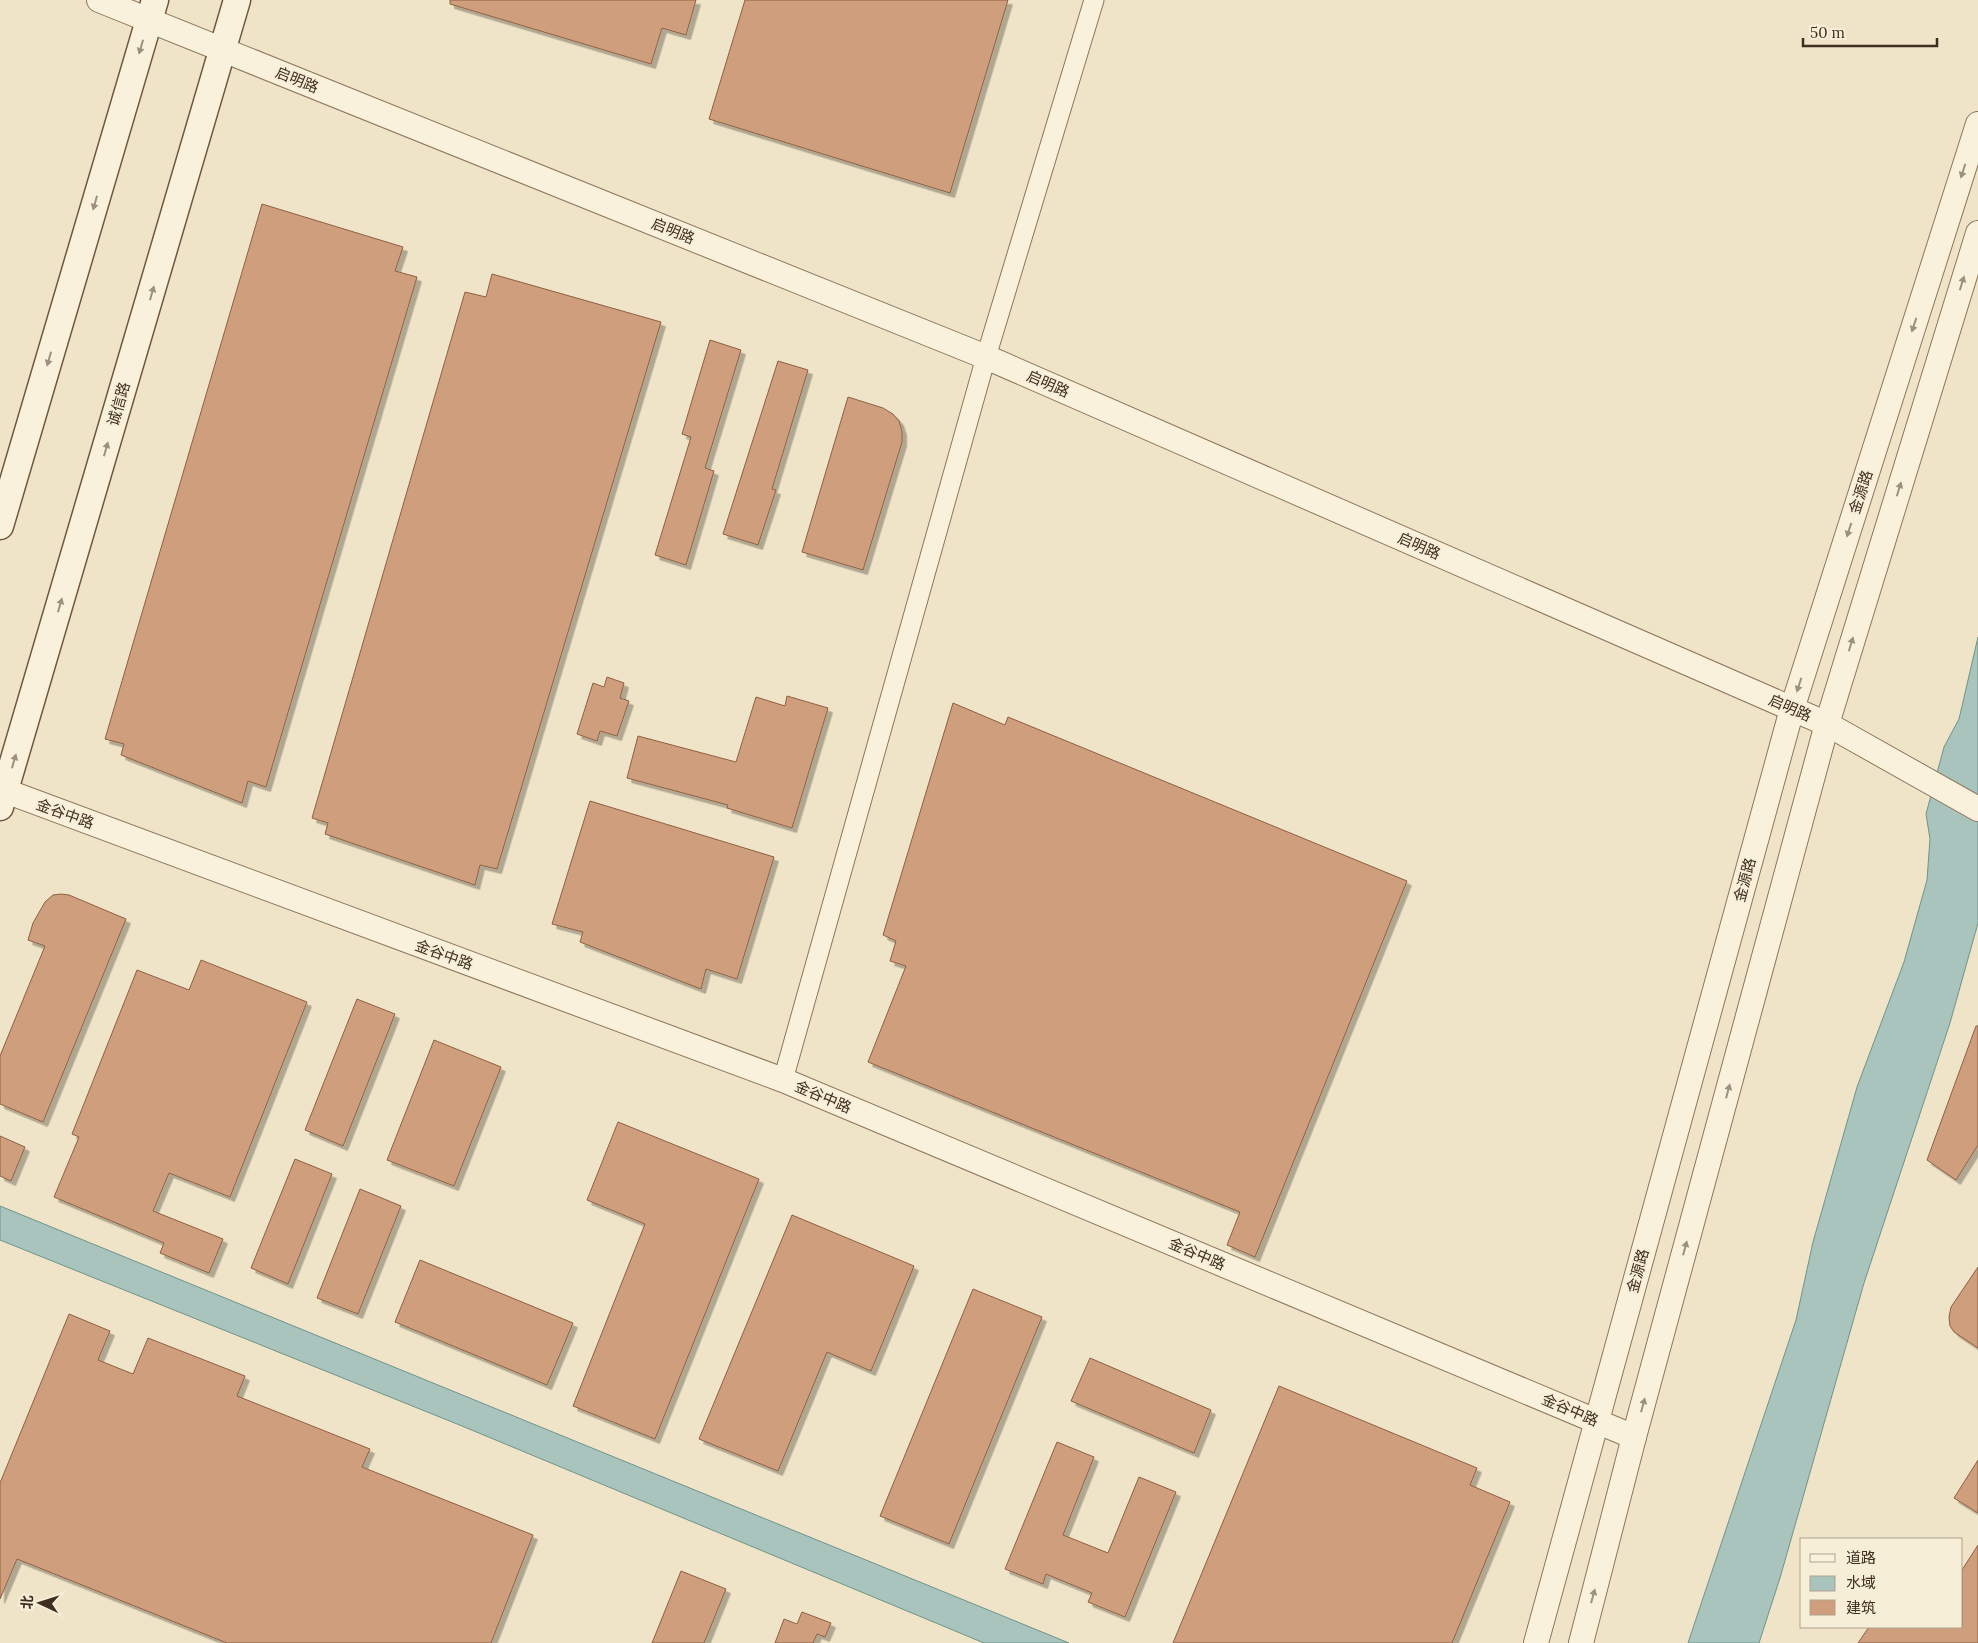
<svg xmlns="http://www.w3.org/2000/svg" width="1978" height="1643" viewBox="0 0 1978 1643" font-family="Lora,'Noto Sans SC',serif">
	<style>
		.water { fill: #a9c4bc; stroke: #6f938a }
		.building { fill: #cf9f7d; stroke: #8d5f41; filter: url(#shadow) }
		.lines { fill: none; stroke-linecap: round; stroke-linejoin: round }
		.minor-casing { stroke: #8d765c; stroke-width: 21 }
		.tertiary-casing { stroke: #8d765c; stroke-width: 26 }
		.secondary-casing { stroke: #6f573f; stroke-width: 29 }
		.minor { stroke: #faf1dc; stroke-width: 19 }
		.tertiary { stroke: #faf1dc; stroke-width: 24 }
		.secondary { stroke: #faf1dc; stroke-width: 26 }
		.oneway { fill: #9c907e }
		.labels { text-anchor: middle; stroke-width: 4; stroke-linejoin: round; paint-order: stroke }
		.street-label { font-size: 15px; fill: #3d2e20; stroke: #f7eed8 }
	</style>
	<defs>
		<filter id="shadow"><feDropShadow dx="4.5" dy="4.5" stdDeviation="0" flood-color="#0004"/></filter>
	</defs>
	<rect width="100%" height="100%" fill="#f0e4c8"/>
	<g class="water">
		<polygon points="1978,637 1978,923 1950,1023 1864,1283 1780,1578 1759,1643 1688,1643 1796,1320 1813,1242 1857,1087 1904,962 1927,880 1930,839 1926,814 1944,747 1959,719"/>
		<polygon points="0,1206 1069,1643 984,1643 462,1426 0,1240"/>
	</g>
	<g class="building">
		<polygon points="450,0 696,0 686,35 662,28 651,64 450,4"/>
		<polygon points="745,0 1008,0 950,193 709,119"/>
		<polygon points="262,204 403,247 395,271 417,277 266,787 248,781 242,803 121,755 124,744 105,739"/>
		<polygon points="492,274 661,322 497,869 480,865 475,885 325,834 328,823 312,818 465,292 486,297"/>
		<polygon points="710,340 741,350 705,468 714,471 686,565 655,555 691,437 682,434"/>
		<polygon points="778,361 808,370 772,489 776,490 758,545 723,534"/>
		<polygon points="848,397 883,408 893,414 899,421 902,431 902,442 863,570 802,552"/>
		<polygon points="607,677 624,683 620,698 629,701 617,736 600,731 597,741 577,734 593,683 604,687"/>
		<polygon points="787,696 828,708 792,828 727,808 728,805 627,778 638,736 736,762 756,697 785,706"/>
		<polygon points="953,703 1005,725 1008,717 1407,881 1255,1257 1227,1245 1240,1212 868,1062 906,966 890,961 896,941 883,935"/>
		<polygon points="590,801 774,857 737,979 706,969 701,989 580,942 583,932 552,924"/>
		<polygon points="61,894 69,895 126,919 43,1122 0,1104 0,1056 45,946 28,940 33,923 45,902 53,895"/>
		<polygon points="201,960 307,1002 230,1197 169,1173 153,1211 223,1239 209,1273 160,1253 164,1243 54,1197 79,1137 72,1134 137,970 189,990"/>
		<polygon points="357,999 395,1014 343,1146 305,1130"/>
		<polygon points="1976,1026 1978,1026 1978,1145 1956,1180 1927,1160"/>
		<polygon points="434,1040 501,1067 454,1186 387,1160"/>
		<polygon points="618,1122 759,1179 655,1439 573,1406 645,1224 587,1200"/>
		<polygon points="0,1136 25,1147 11,1181 0,1176"/>
		<polygon points="295,1159 332,1174 288,1284 251,1268"/>
		<polygon points="360,1189 401,1206 358,1314 317,1298"/>
		<polygon points="792,1215 914,1266 871,1371 827,1352 778,1471 699,1439"/>
		<polygon points="420,1260 573,1323 547,1385 395,1322"/>
		<polygon points="1978,1267 1978,1348 1954,1332 1950,1326 1949,1317 1951,1307"/>
		<polygon points="973,1289 1042,1317 949,1544 880,1516"/>
		<polygon points="69,1314 110,1331 98,1360 133,1374 148,1338 245,1376 237,1396 370,1449 362,1467 533,1535 491,1643 227,1643 17,1559 0,1599 0,1483"/>
		<polygon points="1090,1358 1211,1410 1194,1453 1071,1401"/>
		<polygon points="1279,1386 1477,1468 1470,1485 1510,1502 1452,1643 1173,1643"/>
		<polygon points="1057,1442 1094,1457 1063,1535 1108,1553 1139,1477 1176,1492 1125,1617 1088,1602 1092,1593 1046,1574 1043,1584 1005,1569"/>
		<polygon points="1978,1460 1978,1513 1954,1498"/>
		<polygon points="1978,1545 1978,1643 1858,1643 1869,1627 1962,1627 1962,1570"/>
		<polygon points="681,1571 726,1589 704,1643 652,1643"/>
		<polygon points="802,1612 831,1623 825,1637 817,1634 813,1643 775,1643 784,1619 797,1624"/>
	</g>
	<g class="lines">
		<g class="minor-casing">
			<polyline id="minor" points="783,1080 986,357 1094,0"/>
		</g>
		<g class="tertiary-casing">
			<g id="tertiary">
				<polyline points="99,0 986,357 1827,724 1978,809"/>
				<polyline points="0,789 783,1080 1634,1437"/>
				<polyline points="1536,1643 1792,709 1978,124"/>
				<polyline points="1581,1643 1634,1437 1827,724 1978,233"/>
			</g>
		</g>
		<g class="secondary-casing">
			<g id="secondary">
				<polyline points="0,526 155,0"/>
				<polyline points="0,807 237,0"/>
			</g>
		</g>
		<use href="#minor" class="minor"/>
		<use href="#tertiary" class="tertiary"/>
		<use href="#secondary" class="secondary"/>
	</g>
	<defs><path id="oneway-solid" d="M-6-.8H1V-3.2L6.5 0L1 3.2V.8H-6Z" transform="scale(1.25)"/></defs>
	<g class="oneway">
		<use href="#oneway-solid" transform="translate(141 47) rotate(106)"/>
		<use href="#oneway-solid" transform="translate(1963 171) rotate(108)"/>
		<use href="#oneway-solid" transform="translate(95 203) rotate(106)"/>
		<use href="#oneway-solid" transform="translate(1962 283) rotate(-73)"/>
		<use href="#oneway-solid" transform="translate(152 293) rotate(-74)"/>
		<use href="#oneway-solid" transform="translate(1914 325) rotate(108)"/>
		<use href="#oneway-solid" transform="translate(49 359) rotate(106)"/>
		<use href="#oneway-solid" transform="translate(106 449) rotate(-74)"/>
		<use href="#oneway-solid" transform="translate(1899 489) rotate(-73)"/>
		<use href="#oneway-solid" transform="translate(1849 530) rotate(108)"/>
		<use href="#oneway-solid" transform="translate(60 605) rotate(-74)"/>
		<use href="#oneway-solid" transform="translate(1851 644) rotate(-73)"/>
		<use href="#oneway-solid" transform="translate(1799 685) rotate(108)"/>
		<use href="#oneway-solid" transform="translate(14 761) rotate(-74)"/>
		<use href="#oneway-solid" transform="translate(1728 1091) rotate(-75)"/>
		<use href="#oneway-solid" transform="translate(1685 1248) rotate(-75)"/>
		<use href="#oneway-solid" transform="translate(1643 1405) rotate(-75)"/>
		<use href="#oneway-solid" transform="translate(1593 1596) rotate(-75)"/>
	</g>
	<g class="labels">
		<g class="street-label">
			<text transform="translate(297 80) rotate(22)" y="5">启明路</text>
			<text transform="translate(673 231) rotate(22)" y="5">启明路</text>
			<text transform="translate(1048 384) rotate(24)" y="5">启明路</text>
			<text transform="translate(119 404) rotate(-74)" y="5">诚信路</text>
			<text transform="translate(1861 492) rotate(-72)" y="5">金源路</text>
			<text transform="translate(1419 546) rotate(24)" y="5">启明路</text>
			<text transform="translate(1790 708) rotate(24)" y="5">启明路</text>
			<text transform="translate(65 814) rotate(20)" y="5">金谷中路</text>
			<text transform="translate(1745 880) rotate(-75)" y="5">金源路</text>
			<text transform="translate(444 955) rotate(20)" y="5">金谷中路</text>
			<text transform="translate(823 1097) rotate(23)" y="5">金谷中路</text>
			<text transform="translate(1197 1254) rotate(23)" y="5">金谷中路</text>
			<text transform="translate(1638 1271) rotate(-75)" y="5">金源路</text>
			<text transform="translate(1570 1410) rotate(23)" y="5">金谷中路</text>
		</g>
	</g>
	<rect x="1800" y="1538" width="162" height="90" fill="#f7eed8" stroke="#ada18e"/>
	<rect x="1810" y="1554" width="25" height="8" fill="#faf1dc" stroke="#ada18e"/>
	<text x="1846" y="1563" font-size="15" fill="#3d2e20">道路</text>
	<rect x="1810" y="1576" width="25" height="15" fill="#a9c4bc" stroke="#ada18e"/>
	<text x="1846" y="1588" font-size="15" fill="#3d2e20">水域</text>
	<rect x="1810" y="1600" width="25" height="15" fill="#cf9f7d" stroke="#ada18e"/>
	<text x="1846" y="1613" font-size="15" fill="#3d2e20">建筑</text>
	<g transform="translate(40 1603) rotate(274)" stroke="#f7eed8" stroke-width="4" paint-order="stroke">
	<path d="M0-4L9 19L0 12L-9 19Z" fill="#3d2e20"/>
	<text y="-8" font-size="14" font-weight="bold" text-anchor="middle" fill="#3d2e20">北</text>
	</g>
	<path d="M1803 38v8h134v-8" fill="none" stroke="#3d2e20" stroke-width="2.5"/>
	<text x="1810" y="38" font-size="15" fill="#3d2e20" stroke="#f7eed8" stroke-width="4" paint-order="stroke">50 m</text>
</svg>
